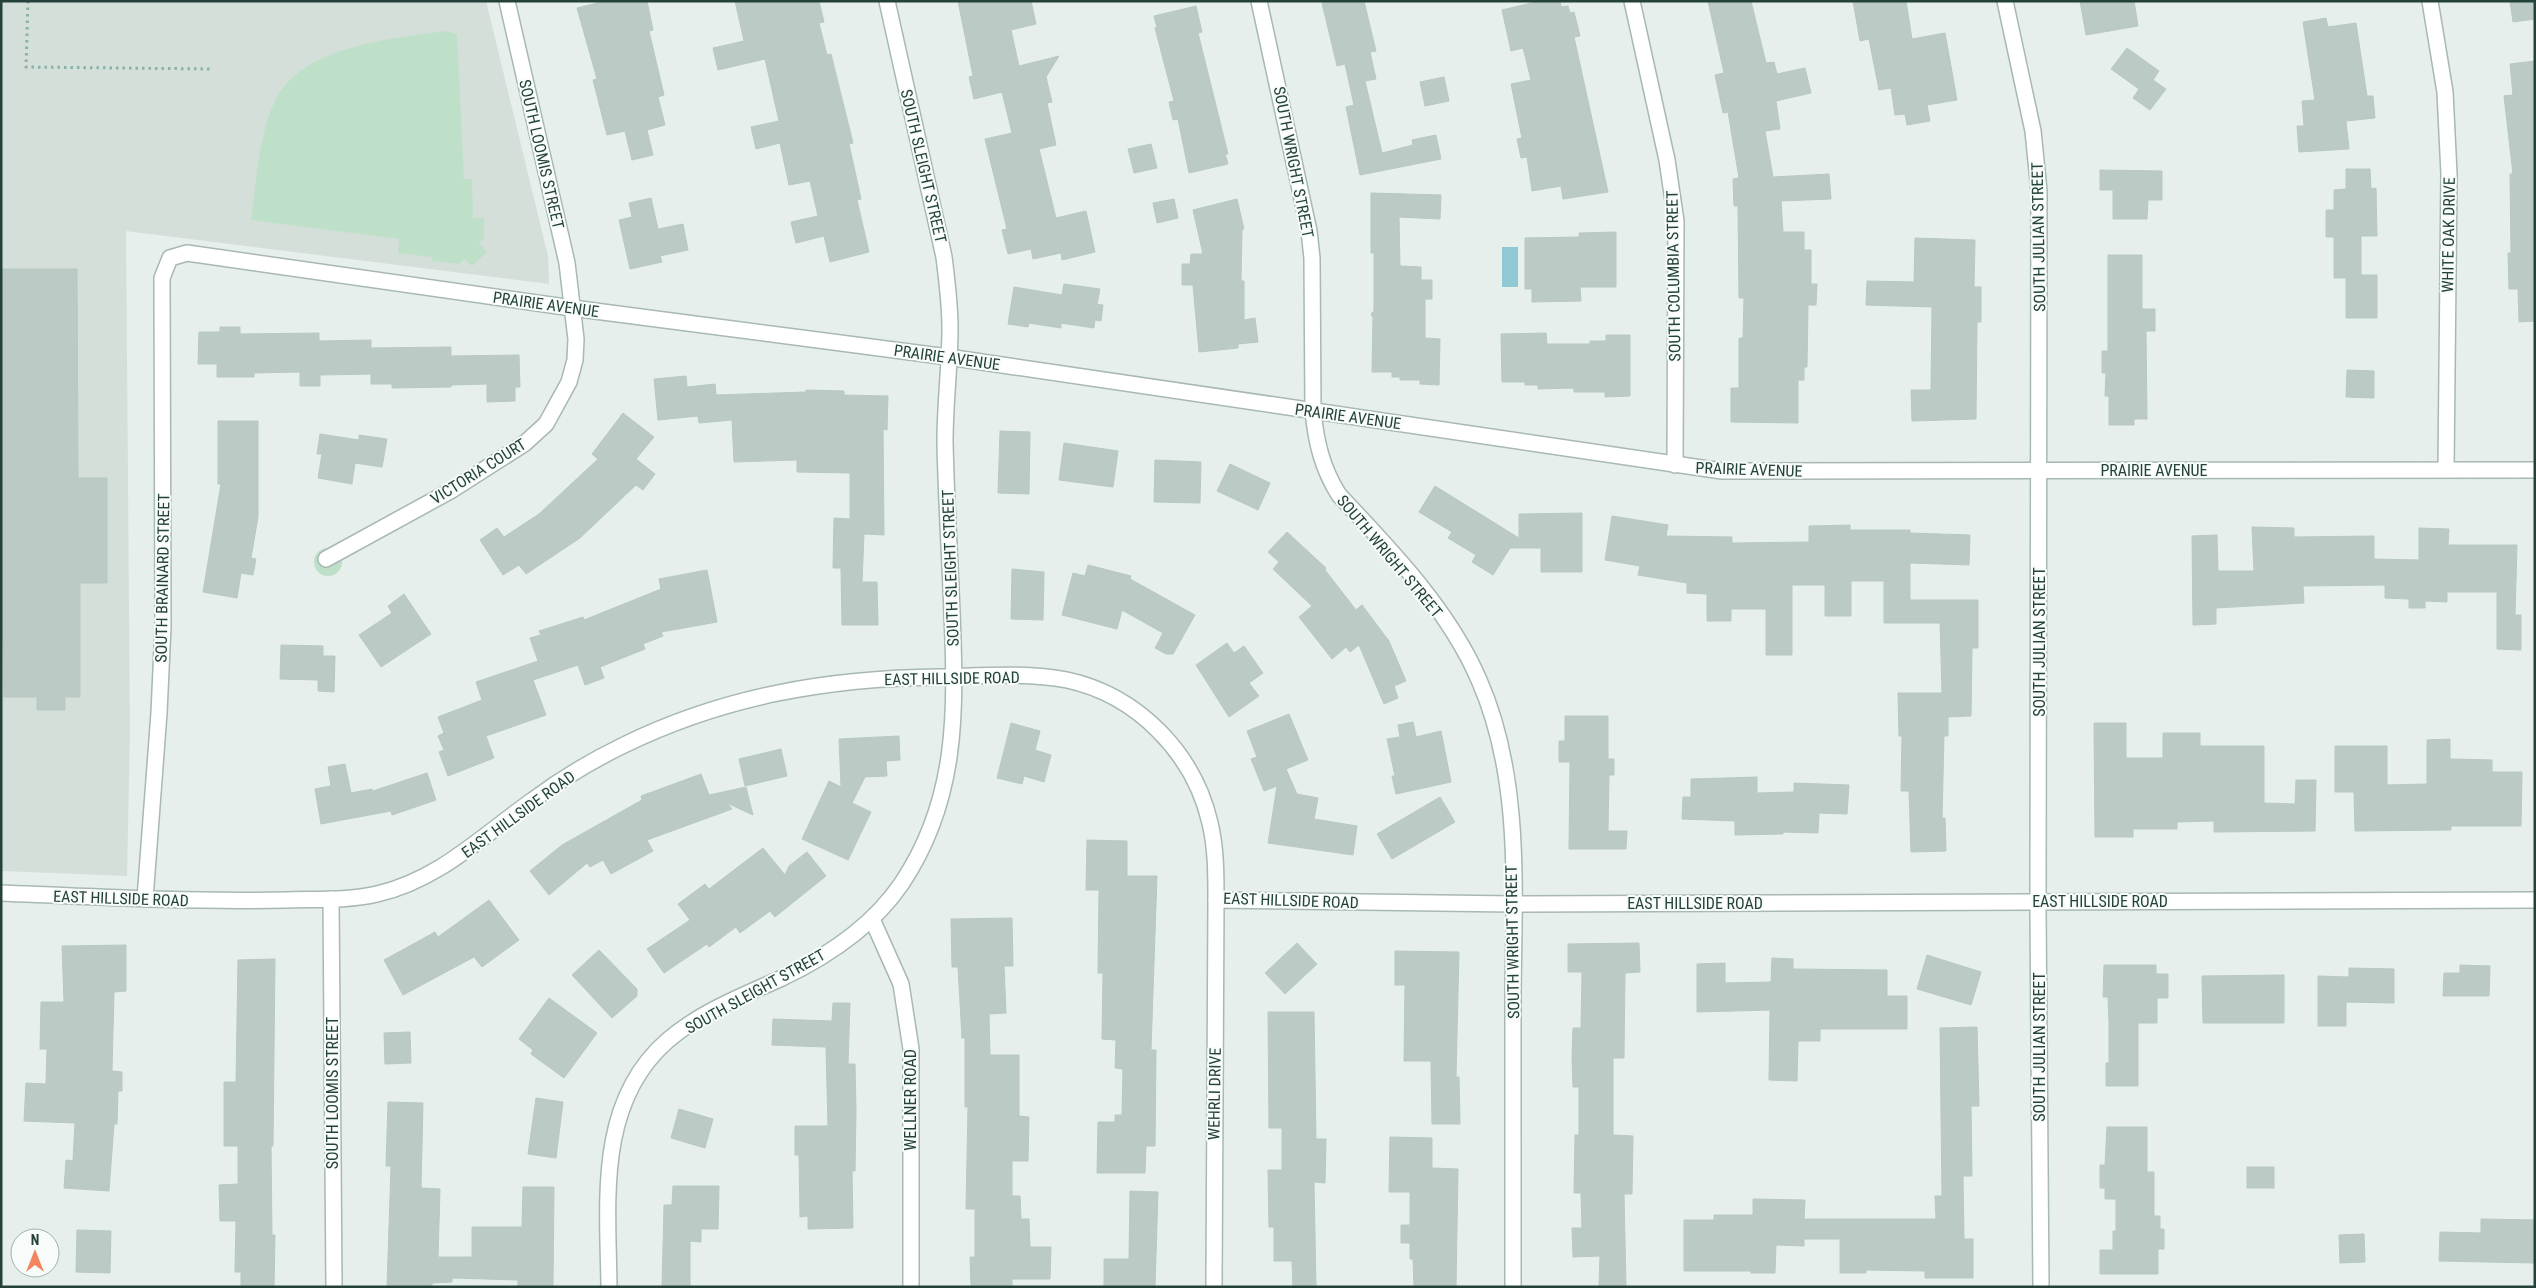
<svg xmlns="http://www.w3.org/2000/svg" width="2536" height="1288" viewBox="0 0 2536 1288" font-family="'Roboto Condensed',sans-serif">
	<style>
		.built { fill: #d4dfda }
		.green { fill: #bfe0c8 }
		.water { fill: #8ec9d4 }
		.building { fill: #bbcac4; stroke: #b8c9c2 }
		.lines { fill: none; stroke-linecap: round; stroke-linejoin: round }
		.minor-casing { stroke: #a8b8b2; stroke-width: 18 }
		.path { stroke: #86b3a5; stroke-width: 3; stroke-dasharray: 2.5 4; stroke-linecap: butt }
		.minor { stroke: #fff; stroke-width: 15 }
		.labels { text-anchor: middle; stroke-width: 4; stroke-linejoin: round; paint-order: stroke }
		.street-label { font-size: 16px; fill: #24423a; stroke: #f7fbf9 }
	</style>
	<rect width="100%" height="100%" fill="#e6efeb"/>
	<polygon class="built" points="1,1 486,1 548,256 549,284 126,231 130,733 127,876 1,871"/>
	<g class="green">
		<path d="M 445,31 L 457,34 L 464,179 L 472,179 L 473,218 L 484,218 L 484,238 L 479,243 L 487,252 L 472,266 L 464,259 L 459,264 L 432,261 L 432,257 L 398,253 L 399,239 L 251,220 C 256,183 259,131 277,97 C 306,45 392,39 445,31 Z"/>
		<circle cx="328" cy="562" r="14"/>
	</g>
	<rect class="water" x="1502" y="247" width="16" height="40"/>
	<g class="building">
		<polygon points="606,1 647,1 653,30 649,31 664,95 658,97 665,125 647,130 653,155 632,160 625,131 607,135 593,80 597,79 577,8"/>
		<polygon points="735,1 819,1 824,22 819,23 827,55 831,54 853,143 849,144 861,199 857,200 869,252 830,262 824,236 796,243 791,222 818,216 810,181 789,185 780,143 756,149 751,127 779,121 765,59 718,70 713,48 744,41"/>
		<polygon points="958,1 1031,1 1036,24 1011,30 1019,66 1059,56 1046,77 1052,102 1047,103 1056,145 1039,149 1056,218 1086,211 1095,252 1062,260 1061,253 1033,259 1031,249 1008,254 1002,230 1007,229 985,139 1012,133 1002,92 974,99 969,77 973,76"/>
		<polygon points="1331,1 1364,1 1376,51 1370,52 1376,79 1365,81 1382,153 1413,145 1412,140 1436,135 1441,159 1360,175 1346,107 1354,105 1345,64 1337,66 1322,3"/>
		<polygon points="1540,1 1560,1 1561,7 1568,6 1570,13 1574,12 1580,36 1574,37 1608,192 1563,199 1561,186 1532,191 1527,157 1521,158 1517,139 1522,138 1511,84 1531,80 1523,48 1511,51 1502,10"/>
		<polygon points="1708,1 1751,1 1766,63 1774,62 1777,74 1805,68 1811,93 1776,101 1780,129 1765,131 1773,177 1829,174 1831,199 1781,201 1783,232 1804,232 1804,250 1811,250 1811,284 1817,284 1816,305 1808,305 1807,367 1804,367 1804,380 1798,380 1798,423 1731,422 1731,388 1739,388 1739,338 1743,338 1744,298 1739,298 1738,206 1734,206 1733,179 1739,178 1728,112 1723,113 1715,75 1724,73"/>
		<polygon points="1853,1 1906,1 1912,39 1945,33 1957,100 1927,105 1930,121 1907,125 1905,114 1895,115 1891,88 1879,90 1869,39 1860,41"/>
		<polygon points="2080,1 2134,1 2138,26 2086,35"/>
		<polygon points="2510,1 2535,1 2535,19 2513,22"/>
		<polygon points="1196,6 1202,32 1198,33 1228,154 1225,154 1228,164 1189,173 1178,119 1173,120 1169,102 1174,101 1155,28 1157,27 1154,16"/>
		<polygon points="2326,18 2328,27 2356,23 2367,96 2373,96 2375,118 2346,121 2349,149 2299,152 2297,126 2304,126 2302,101 2315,100 2303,22"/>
		<polygon points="2127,48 2159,71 2153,80 2166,89 2150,110 2133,98 2139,89 2111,69"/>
		<polygon points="2535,61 2535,321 2519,322 2518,289 2509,289 2508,253 2511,253 2510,174 2513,174 2504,96 2513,95 2510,64"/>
		<polygon points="1444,77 1449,101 1425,106 1420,82"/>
		<polygon points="1151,144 1157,168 1134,173 1128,149"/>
		<polygon points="2346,169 2370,169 2371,189 2376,188 2377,236 2361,236 2361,275 2377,275 2377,318 2346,318 2346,278 2334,278 2334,237 2326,237 2326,210 2334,210 2334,190 2346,189"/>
		<polygon points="2100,170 2162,171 2162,200 2148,200 2147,219 2113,219 2113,190 2100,190"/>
		<polygon points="1371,193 1441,195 1440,219 1399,217 1400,266 1421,267 1421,280 1432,280 1432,299 1425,299 1425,338 1440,339 1439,385 1420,384 1420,380 1400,380 1400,377 1392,377 1392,372 1372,372 1373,318 1371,314 1374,311 1374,253 1371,253"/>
		<polygon points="651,198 658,229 683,224 688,250 660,256 662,262 630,269 619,220 632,217 629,203"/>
		<polygon points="1174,199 1178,218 1157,223 1153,203"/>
		<polygon points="1237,199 1244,229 1242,229 1241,281 1244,281 1244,320 1255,318 1258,342 1238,344 1238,348 1199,352 1193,285 1182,285 1182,264 1190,264 1191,254 1203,254 1193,210"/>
		<polygon points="1616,232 1616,287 1580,287 1581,301 1532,302 1532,289 1525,289 1525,238 1579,237 1579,233"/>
		<polygon points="1915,238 1975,240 1974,287 1981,287 1981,322 1977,322 1976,419 1912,421 1911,390 1931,390 1932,307 1866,305 1867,281 1914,282"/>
		<polygon points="2108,255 2142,255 2142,309 2155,309 2155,331 2146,331 2147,419 2134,419 2134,425 2109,425 2109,396 2105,396 2106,373 2102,373 2102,351 2108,351"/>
		<polygon points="1,269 77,269 78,478 107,478 107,583 80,583 80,697 65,697 65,710 37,710 37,697 4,697 3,642 1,642"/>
		<polygon points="1064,284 1100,289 1097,304 1103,305 1101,321 1095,320 1094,328 1061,323 1061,328 1029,323 1028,327 1008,324 1014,287 1062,295"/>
		<polygon points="220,327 240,327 240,334 319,333 319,341 371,340 371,348 451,347 451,356 519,355 520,387 515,387 515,401 487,402 487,384 451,385 451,387 392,388 392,384 371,384 371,374 320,375 320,386 300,386 300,372 254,373 254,377 217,377 217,364 198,364 199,332 220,332"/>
		<polygon points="1546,333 1547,344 1590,344 1590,341 1606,341 1606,335 1630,335 1630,396 1605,397 1605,392 1574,392 1574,388 1538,389 1538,385 1525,385 1525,382 1502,382 1501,334"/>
		<polygon points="2347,370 2374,371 2374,398 2346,397"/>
		<polygon points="686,376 687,387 715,384 716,395 806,392 806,390 844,391 844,395 888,396 887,430 883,429 884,535 864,534 862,582 877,582 878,625 842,625 841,568 833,568 834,518 850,519 850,473 797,472 797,460 734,462 732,420 699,423 698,416 658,420 654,379"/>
		<polygon points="623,413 654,437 636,459 655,474 643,490 636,485 580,538 526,574 519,565 503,575 480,540 497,528 504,537 539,514 598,459 592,454"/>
		<polygon points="218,421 258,421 258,517 251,558 256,559 253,575 241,573 237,598 203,592 221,484 218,484"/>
		<polygon points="1000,431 1030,432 1029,494 998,493"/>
		<polygon points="320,434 359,440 359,435 387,439 382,467 355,463 352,484 318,478 322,454 317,454"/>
		<polygon points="1064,443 1118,451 1113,487 1059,480"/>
		<polygon points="1155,460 1201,462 1200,503 1154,502"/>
		<polygon points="1230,464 1270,483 1258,510 1217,491"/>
		<polygon points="1435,486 1519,538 1519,514 1582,513 1582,572 1541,572 1541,548 1510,548 1493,575 1472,562 1476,555 1448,538 1452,532 1419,512"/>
		<polygon points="1612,516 1668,525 1666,536 1732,537 1732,543 1809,542 1809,526 1850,525 1850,530 1910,530 1910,533 1970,535 1969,565 1910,563 1910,600 1978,600 1978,648 1972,648 1971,716 1948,717 1948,736 1944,736 1942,818 1945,818 1946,851 1911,852 1909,791 1901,791 1902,736 1899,736 1898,693 1942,693 1940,623 1884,623 1884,581 1851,581 1851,616 1825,616 1825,585 1792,585 1792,655 1766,655 1766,609 1731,609 1731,621 1707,621 1707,594 1687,593 1687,583 1638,575 1640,566 1605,560"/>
		<polygon points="2252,527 2294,528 2294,537 2374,536 2374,559 2419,560 2419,528 2449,529 2448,545 2517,545 2515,615 2521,615 2521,650 2497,649 2497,592 2447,592 2447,602 2425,601 2425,608 2409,608 2409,599 2385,598 2385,585 2303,586 2304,603 2216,608 2216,624 2193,625 2192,536 2217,535 2218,571 2254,571"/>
		<polygon points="1287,532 1326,568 1325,570 1356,610 1362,605 1389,641 1406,681 1394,686 1398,698 1384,704 1359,645 1350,652 1346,647 1332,659 1299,617 1312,606 1273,569 1279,562 1268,552"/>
		<polygon points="1088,565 1131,576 1130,579 1195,615 1173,654 1166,654 1155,648 1163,633 1122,610 1117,629 1062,615 1073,573 1085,576"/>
		<polygon points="1012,569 1044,572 1043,620 1011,619"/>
		<polygon points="707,570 717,622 661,632 663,636 643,644 645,649 600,667 604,678 585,685 578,665 533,680 546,715 486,736 494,758 448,776 439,752 444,750 438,736 444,733 438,717 482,700 476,682 538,661 530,638 541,635 539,631 583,617 584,620 661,589 659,579"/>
		<polygon points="404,594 431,634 381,667 359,635 392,613 388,606"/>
		<polygon points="1227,643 1234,653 1244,646 1263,673 1249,683 1259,696 1229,717 1196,665"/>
		<polygon points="281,645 323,646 323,656 335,656 334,692 318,691 318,680 280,679"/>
		<polygon points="1289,714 1308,760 1286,769 1297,794 1318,798 1314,819 1357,826 1353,855 1268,843 1277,786 1264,791 1251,759 1257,757 1247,731"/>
		<polygon points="1565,716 1608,716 1608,759 1614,759 1614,775 1609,775 1608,831 1627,831 1626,849 1569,849 1570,762 1559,762 1559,741 1565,741"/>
		<polygon points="1413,722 1416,737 1441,731 1451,782 1396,794 1392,776 1395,776 1387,739 1400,737 1398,725"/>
		<polygon points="1011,723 1040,731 1035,750 1051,755 1044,782 1024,776 1022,784 997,778"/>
		<polygon points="2094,723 2126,723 2126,758 2163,758 2163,733 2200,733 2200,746 2264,746 2264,803 2295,804 2296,780 2316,780 2315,831 2214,832 2214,821 2177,822 2177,829 2133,829 2133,837 2095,837"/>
		<polygon points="899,736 900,760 886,761 887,776 865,777 852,803 871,812 848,860 802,839 829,781 841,787 839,739"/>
		<polygon points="2450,739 2450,759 2492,760 2492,772 2522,772 2521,826 2451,826 2451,830 2355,831 2354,792 2335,792 2335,746 2387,746 2387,785 2427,784 2427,740"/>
		<polygon points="781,749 787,776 745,786 739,759"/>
		<polygon points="345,764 351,793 372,789 373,791 427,773 436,800 392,815 391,811 321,824 315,789 331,786 328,767"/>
		<polygon points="701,774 709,795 746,787 753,815 727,803 732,809 647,840 653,851 611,874 603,860 590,867 587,863 549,895 530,871 562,845 642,800 641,796"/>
		<polygon points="1757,777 1757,793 1794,792 1794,783 1849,785 1847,814 1819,813 1818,833 1783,832 1783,834 1735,835 1735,821 1682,819 1683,797 1691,797 1691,779"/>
		<polygon points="1440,797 1455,822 1392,859 1377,834"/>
		<polygon points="1087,840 1127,841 1127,876 1157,876 1151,1050 1156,1050 1155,1146 1146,1146 1145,1173 1097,1173 1098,1122 1115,1122 1115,1115 1122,1115 1123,1069 1115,1068 1116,1040 1102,1039 1103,973 1098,973 1099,890 1086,890"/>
		<polygon points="763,848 785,875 789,866 807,852 826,876 775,917 770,911 740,933 736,927 709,947 707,944 664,973 647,949 690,920 678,904 705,884 709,889"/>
		<polygon points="489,900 519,940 482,967 474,957 403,995 384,960 435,932 438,937"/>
		<polygon points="1012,918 1013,966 1004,966 1006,1013 989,1014 990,1055 1019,1055 1019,1116 1029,1117 1028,1161 1012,1161 1012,1196 1020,1196 1021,1219 1029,1219 1030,1247 1051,1247 1050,1279 1012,1279 1012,1287 971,1287 970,1257 975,1257 975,1209 966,1209 968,1107 965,1107 965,1038 962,1038 958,967 952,967 951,919"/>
		<polygon points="1297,943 1317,964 1285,994 1265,973"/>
		<polygon points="1639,943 1640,972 1625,973 1624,1058 1613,1058 1613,1135 1633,1136 1632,1194 1624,1194 1626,1287 1599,1287 1600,1256 1573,1257 1572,1228 1582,1228 1581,1193 1574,1193 1575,1135 1579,1135 1579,1087 1573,1087 1572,1058 1573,1028 1581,1028 1582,972 1568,972 1568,944"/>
		<polygon points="126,945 126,991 114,992 112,1071 122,1072 122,1091 118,1091 117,1124 114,1124 109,1191 64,1188 66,1160 73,1161 75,1123 24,1121 26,1083 46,1084 47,1049 40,1049 41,1002 64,1002 62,946"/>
		<polygon points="599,950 637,989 637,996 612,1018 572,975"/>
		<polygon points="1395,951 1459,952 1456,1077 1459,1077 1460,1124 1432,1124 1431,1061 1404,1061 1405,985 1395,985"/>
		<polygon points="1927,955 1981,972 1971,1005 1917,989"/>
		<polygon points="1772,958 1793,959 1793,969 1887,970 1887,996 1907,996 1907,1029 1820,1029 1820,1041 1798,1041 1797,1081 1769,1080 1770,1010 1697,1012 1697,964 1725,963 1725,983 1771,982"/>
		<polygon points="275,959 273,1146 271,1146 272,1235 275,1235 274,1287 241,1287 241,1272 235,1272 236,1221 220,1221 219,1185 238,1184 238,1146 224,1146 224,1082 236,1082 238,960"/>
		<polygon points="2104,965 2156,965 2156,974 2168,974 2168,998 2157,998 2157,1023 2138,1023 2138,1086 2106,1086 2106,1063 2109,1063 2109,1023 2108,997 2103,997"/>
		<polygon points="2460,965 2490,966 2489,996 2443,996 2444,973 2460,973"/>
		<polygon points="2349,968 2394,969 2394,1003 2346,1002 2346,1026 2318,1026 2318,976 2349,977"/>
		<polygon points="2284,975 2284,1023 2203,1023 2202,976"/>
		<polygon points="549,998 597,1033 564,1078 531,1054 533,1050 519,1039"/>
		<polygon points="833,1003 850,1003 848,1064 855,1064 856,1110 855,1171 852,1171 853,1228 808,1229 808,1216 800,1217 799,1155 795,1155 795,1126 828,1126 826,1047 772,1045 773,1019 832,1021"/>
		<polygon points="1268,1012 1314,1012 1316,1139 1326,1139 1325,1183 1314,1182 1316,1287 1293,1287 1292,1261 1274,1261 1274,1227 1269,1227 1268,1170 1282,1170 1282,1128 1269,1128"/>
		<polygon points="1977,1027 1979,1106 1971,1106 1972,1176 1963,1176 1964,1239 1973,1239 1973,1278 1925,1278 1925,1271 1866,1270 1866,1273 1840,1273 1840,1239 1804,1239 1804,1246 1776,1245 1775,1273 1751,1273 1751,1271 1684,1271 1684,1220 1714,1220 1714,1215 1753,1215 1753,1199 1805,1200 1804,1219 1936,1219 1935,1196 1942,1196 1940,1028"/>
		<polygon points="410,1032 411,1063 385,1064 384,1033"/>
		<polygon points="536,1098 563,1102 556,1158 528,1154"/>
		<polygon points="388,1102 423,1103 421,1188 440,1189 438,1257 472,1257 472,1227 522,1227 523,1187 554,1187 553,1287 518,1287 518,1280 452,1278 452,1282 432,1283 432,1287 387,1287 391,1166 386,1166"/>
		<polygon points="679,1109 713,1119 705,1148 671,1138"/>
		<polygon points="2107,1127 2147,1127 2147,1172 2154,1172 2154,1216 2160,1216 2160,1229 2164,1229 2164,1249 2158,1249 2158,1274 2100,1274 2100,1250 2113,1250 2113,1231 2116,1231 2116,1199 2105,1199 2105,1188 2100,1188 2100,1165 2105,1165"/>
		<polygon points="1390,1137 1432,1138 1432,1168 1458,1169 1456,1287 1414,1287 1413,1259 1410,1259 1410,1243 1401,1243 1401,1225 1410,1225 1410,1192 1389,1192"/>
		<rect x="2247" y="1167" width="27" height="21"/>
		<polygon points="673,1186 719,1186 718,1229 701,1229 701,1242 690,1241 690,1287 662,1287 664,1205 672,1205"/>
		<polygon points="1130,1191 1158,1192 1155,1287 1104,1287 1104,1259 1129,1259"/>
		<polygon points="2481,1219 2535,1220 2535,1263 2439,1261 2440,1232 2481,1233"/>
		<polygon points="77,1230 111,1231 110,1273 76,1272"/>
		<polygon points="2364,1234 2365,1262 2340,1263 2339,1235"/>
	</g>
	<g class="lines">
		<g class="minor-casing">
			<g id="minor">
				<path d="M 1259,1 L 1309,231 L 1312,258 L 1313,411 C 1316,442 1322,468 1339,495 C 1391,550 1449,610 1479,680 C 1522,777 1514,890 1513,994 C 1513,1092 1513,1189 1513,1287"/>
				<polyline points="1632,1 1667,160 1676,221 1675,465"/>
				<polyline points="2005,1 2033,131 2039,191 2038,911 2041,1287"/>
				<polyline points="2430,1 2445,92 2449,174 2446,469"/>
				<polyline points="326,559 452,490 524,444 546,424 569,382 575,360 576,339 567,263 507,1"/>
				<path d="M 1,893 C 96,897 190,902 285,900 C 315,899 347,901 377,894 C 439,880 483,835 533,800 C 561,779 593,760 624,745 C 724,696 829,678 940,677 C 981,676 1027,672 1067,680 C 1137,695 1194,753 1210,823 C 1216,848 1216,874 1216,900 L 1214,1287"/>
				<polyline points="145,899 159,713 163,626 162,278 170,258 187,253 572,308 948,357 1722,471 2535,470"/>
				<polyline points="331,899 334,1287"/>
				<polyline points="1216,900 1513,904 2535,900"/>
				<polyline points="872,919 901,984 911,1049 911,1287"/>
				<path d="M 609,1287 C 608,1202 596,1103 667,1041 C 700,1012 742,996 782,978 C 828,956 873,926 902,883 C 958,799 956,711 952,614 C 950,556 946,499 945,441 C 945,403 950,366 950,328 C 950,304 947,281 944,257 L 887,1"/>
			</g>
		</g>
		<polyline class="path" points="28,1 26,67 213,69"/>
		<use href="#minor" class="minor"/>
	</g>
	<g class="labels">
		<g class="street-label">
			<text transform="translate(542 154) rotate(77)" y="6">SOUTH LOOMIS STREET</text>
			<text transform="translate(1294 162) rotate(79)" y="6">SOUTH WRIGHT STREET</text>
			<text transform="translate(924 166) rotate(77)" y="6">SOUTH SLEIGHT STREET</text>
			<text transform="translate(2448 235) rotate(-89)" y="6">WHITE OAK DRIVE</text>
			<text transform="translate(2038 237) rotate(-91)" y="6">SOUTH JULIAN STREET</text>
			<text transform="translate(1673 276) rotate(-91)" y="6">SOUTH COLUMBIA STREET</text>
			<text transform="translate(546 304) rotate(8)" y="6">PRAIRIE AVENUE</text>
			<text transform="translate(947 357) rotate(8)" y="6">PRAIRIE AVENUE</text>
			<text transform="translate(1348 416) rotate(8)" y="6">PRAIRIE AVENUE</text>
			<text transform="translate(1749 469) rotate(2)" y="6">PRAIRIE AVENUE</text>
			<text x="2154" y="476">PRAIRIE AVENUE</text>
			<text transform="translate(478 471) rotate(-32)" y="6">VICTORIA COURT</text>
			<text transform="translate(1390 556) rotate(50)" y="6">SOUTH WRIGHT STREET</text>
			<text transform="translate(950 568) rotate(-92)" y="6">SOUTH SLEIGHT STREET</text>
			<text transform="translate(162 578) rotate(-89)" y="6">SOUTH BRAINARD STREET</text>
			<text transform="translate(2039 642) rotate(-90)" y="6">SOUTH JULIAN STREET</text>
			<text transform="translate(952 678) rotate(-1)" y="6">EAST HILLSIDE ROAD</text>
			<text transform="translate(518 814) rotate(-36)" y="6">EAST HILLSIDE ROAD</text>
			<text transform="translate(121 898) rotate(2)" y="6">EAST HILLSIDE ROAD</text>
			<text transform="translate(1291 900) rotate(2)" y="6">EAST HILLSIDE ROAD</text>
			<text x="2100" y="907">EAST HILLSIDE ROAD</text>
			<text x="1695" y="909">EAST HILLSIDE ROAD</text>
			<text transform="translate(1512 942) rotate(-91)" y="6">SOUTH WRIGHT STREET</text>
			<text transform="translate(755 991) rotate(-29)" y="6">SOUTH SLEIGHT STREET</text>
			<text transform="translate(2039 1047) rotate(-90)" y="6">SOUTH JULIAN STREET</text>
			<text transform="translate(332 1093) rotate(-90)" y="6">SOUTH LOOMIS STREET</text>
			<text transform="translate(1214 1094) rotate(-89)" y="6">WEHRLI DRIVE</text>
			<text transform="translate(910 1100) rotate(-90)" y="6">WELLNER ROAD</text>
		</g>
	</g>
	<rect width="2536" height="1288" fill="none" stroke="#24423a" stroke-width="5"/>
	<g transform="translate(35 1253)"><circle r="24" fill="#f7fbf9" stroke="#a3b1ad"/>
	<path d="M0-4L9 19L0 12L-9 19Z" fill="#f4845f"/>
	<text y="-8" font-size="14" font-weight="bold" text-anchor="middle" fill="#24423a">N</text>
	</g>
</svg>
